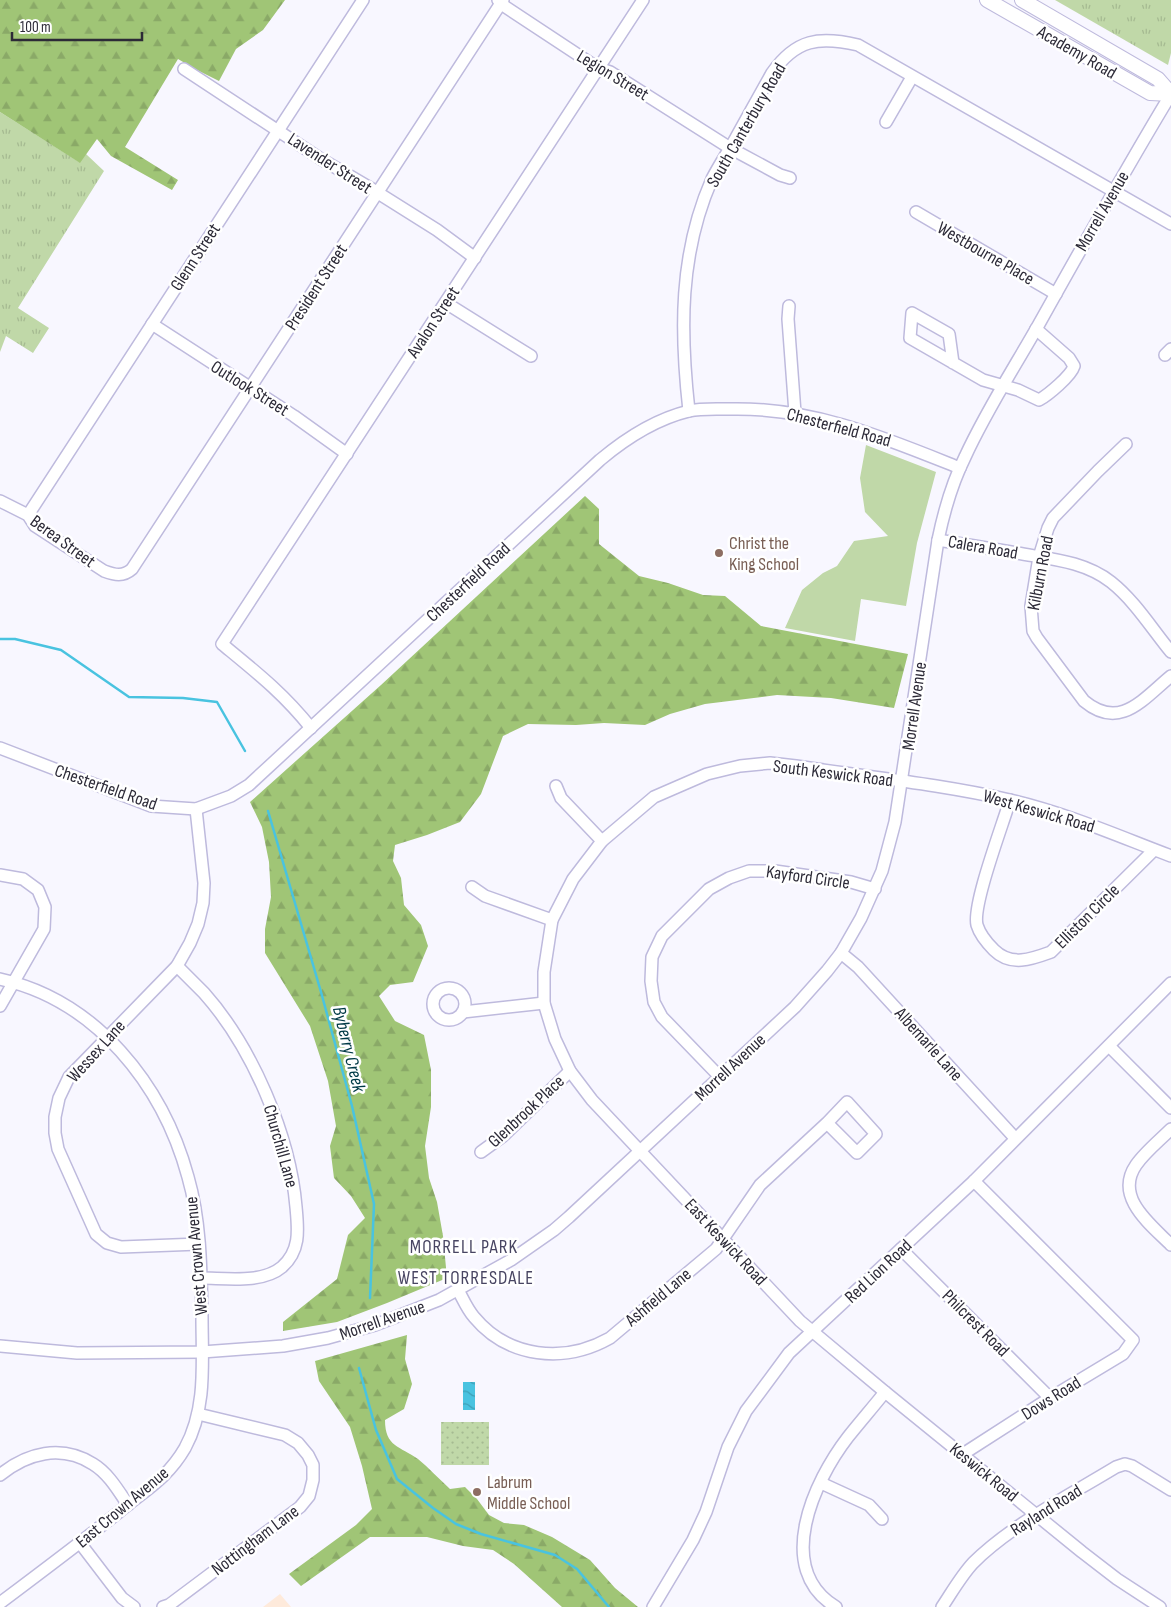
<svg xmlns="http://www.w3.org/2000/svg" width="1171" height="1607" viewBox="0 0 1171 1607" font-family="'Sofia Sans Condensed',sans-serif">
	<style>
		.medical { fill: #feeadb }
		.grass { fill: url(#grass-tufts) }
		.forest { fill: url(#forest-firs) }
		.park { fill: url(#park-dots) }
		.pitch { fill: #c0d8a8 }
		.water { fill: url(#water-waves) }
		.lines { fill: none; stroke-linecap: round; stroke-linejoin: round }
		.stream { stroke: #49c3e0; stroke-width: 2.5 }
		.minor-casing { stroke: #bebadd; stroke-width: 14 }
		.major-casing { stroke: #bebadd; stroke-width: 16 }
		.minor { stroke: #fff; stroke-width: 11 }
		.major { stroke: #fff; stroke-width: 14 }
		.education-dot { fill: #8d6e63; stroke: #fff; stroke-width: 2 }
		.labels { text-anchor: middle; stroke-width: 5; stroke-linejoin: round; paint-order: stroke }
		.street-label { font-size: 18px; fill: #2c2a37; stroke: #fff }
		.education-label { font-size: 18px; fill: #785e54; stroke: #fff; text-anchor: start }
		.water-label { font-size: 19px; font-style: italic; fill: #003a46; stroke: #fff }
		.neighbourhood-label { font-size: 19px; letter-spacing: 1px; fill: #484562; stroke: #fff }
	</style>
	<defs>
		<pattern id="grass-tufts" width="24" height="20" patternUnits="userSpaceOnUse" patternTransform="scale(1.25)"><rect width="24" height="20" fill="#c0d8a8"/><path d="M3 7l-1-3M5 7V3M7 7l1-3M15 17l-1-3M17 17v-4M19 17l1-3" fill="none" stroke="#a5ba91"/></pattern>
		<pattern id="forest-firs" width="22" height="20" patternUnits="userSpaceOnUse" patternTransform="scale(1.25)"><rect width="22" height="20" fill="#a0c576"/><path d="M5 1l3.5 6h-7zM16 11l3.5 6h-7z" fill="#8aa967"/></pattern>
		<pattern id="park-dots" width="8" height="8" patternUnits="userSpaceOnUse" patternTransform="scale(1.25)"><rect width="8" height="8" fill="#c0d8a8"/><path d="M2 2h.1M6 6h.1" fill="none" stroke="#a5ba91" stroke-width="1.8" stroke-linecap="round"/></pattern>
		<pattern id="water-waves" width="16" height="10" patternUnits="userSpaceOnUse" patternTransform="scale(1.25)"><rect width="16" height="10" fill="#49c3e0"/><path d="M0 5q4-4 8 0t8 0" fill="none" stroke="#3d9fb6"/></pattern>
	</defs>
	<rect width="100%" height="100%" fill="#f8f7ff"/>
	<polygon class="medical" points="280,1594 291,1607 263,1607"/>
	<g class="grass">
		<polygon points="1055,0 1171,0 1171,53 1168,65"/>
		<polygon points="0,112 79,162 86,154 104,171 18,308 49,328 33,353 6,336 0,352"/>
	</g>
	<g class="forest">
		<polygon points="0,0 285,0 263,30 236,49 219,81 195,69 178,59 125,147 178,180 172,190 111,156 97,139 80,163 0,112"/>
		<polygon points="585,496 599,509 599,544 639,576 668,583 703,595 725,596 761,626 908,654 894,708 831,698 777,695 705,704 670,714 645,725 604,723 576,725 528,724 503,736 481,794 460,822 427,835 395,845 393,861 401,878 404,905 421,925 428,946 413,982 390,985 379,996 395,1021 424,1035 431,1070 431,1107 425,1146 429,1178 437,1202 443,1236 447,1278 387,1303 337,1322 283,1331 283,1322 337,1279 348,1235 365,1218 351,1196 334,1178 330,1146 336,1126 328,1081 310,1026 265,953 265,929 271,897 269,862 262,827 250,802 381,685"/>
		<path d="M 407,1335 L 405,1359 L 412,1384 L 404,1409 L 385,1420 C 385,1447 400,1446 418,1459 C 429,1468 439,1479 450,1489 L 465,1487 L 477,1499 L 489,1515 L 504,1523 L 524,1525 L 552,1537 L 590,1560 L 615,1588 L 638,1607 L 562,1607 L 514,1564 L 493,1550 L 463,1546 L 427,1537 L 370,1537 L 301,1586 L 289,1574 L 356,1525 L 372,1509 L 362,1466 L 350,1427 L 319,1381 L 315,1361 Z"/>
	</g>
	<rect class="park" x="441" y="1422" width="48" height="43"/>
	<polygon class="pitch" points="866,445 936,472 917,543 906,606 861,599 855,641 785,628 802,590 823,573 837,566 854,541 888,536 865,512 860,478"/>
	<rect class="water" x="463" y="1382" width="12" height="28"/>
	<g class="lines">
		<g class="stream">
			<polyline points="0,639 15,639 61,650 129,697 183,698 217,702 245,751"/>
			<polyline points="268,811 321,992 352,1106 374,1204 370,1298"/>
			<polyline points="359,1368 376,1430 397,1479 433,1508 456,1524 481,1534 555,1555 577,1569 609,1607"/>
		</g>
		<g class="minor-casing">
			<g id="minor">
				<polyline points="498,0 501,4 598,68 610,72 730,148 780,175 790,178"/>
				<polyline points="184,69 321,159 367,186 437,230 475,258"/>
				<polyline points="886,122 912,77"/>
				<polyline points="916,212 1056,294"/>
				<polyline points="446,303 531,356"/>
				<polyline points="789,306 788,319 795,413"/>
				<polyline points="152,324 294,416 347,454"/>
				<polyline points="1165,355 1171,349"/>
				<path d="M 953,363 L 949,334 L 912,313 L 910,338 L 983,380 L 1018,390 L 1039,400 C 1048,395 1071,376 1074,366 L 1069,358 L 1036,329"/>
				<path d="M 689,411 C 680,331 679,254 712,179 C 718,167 726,155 733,143 C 746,120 759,96 772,73 C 796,39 819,36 858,45 L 1171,224"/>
				<path d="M 1126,444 L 1098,471 L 1053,518 L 1048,528 L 1039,557 L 1031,606 L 1033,631 L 1037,638 L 1084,701 C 1120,731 1143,699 1171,676"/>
				<path d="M 0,501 L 28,515 L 35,526 L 104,571 C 115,575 123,577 132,569 L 503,0"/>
				<polyline points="28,515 363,0"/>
				<path d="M 938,540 C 964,544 991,549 1017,553 C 1050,559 1084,561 1111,582 C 1135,601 1152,629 1171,652"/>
				<path d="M 311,728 C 283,693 256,672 222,644 L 643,0"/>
				<path d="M 0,748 L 151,806 L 196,809 L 231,796 L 249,785 L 600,460 C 625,439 656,419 689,411 C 701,408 717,409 730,409 C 813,407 885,438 960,468"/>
				<polyline points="556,786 561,798 602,841"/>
				<path d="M 1010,800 C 1003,824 972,905 977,925 C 980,935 987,943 994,950 C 1011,967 1032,959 1051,952 L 1154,850"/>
				<polyline points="196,809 204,883 203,903 198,924 190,943 177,966 69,1077 59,1098 55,1117 55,1133 58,1149 96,1234 107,1243 121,1247 199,1244"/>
				<polyline points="0,875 23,879 38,890 45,907 44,929 0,1006"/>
				<polyline points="472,887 485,896 552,920"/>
				<polyline points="841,953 858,967 1015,1138"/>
				<path d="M 177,966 C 186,975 195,984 204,993 C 252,1047 290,1135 296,1207 C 298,1229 301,1250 282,1267 C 262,1284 225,1278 201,1278"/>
				<path d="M 0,979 C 96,1000 163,1085 188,1177 C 201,1222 201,1271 202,1317 C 202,1362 207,1408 185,1448 C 167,1479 145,1490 119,1512 C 80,1543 40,1573 0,1603"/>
				<circle cx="449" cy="1004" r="16"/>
				<polyline points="463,1012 544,1003"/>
				<polyline points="1109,1046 1171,1108"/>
				<polyline points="720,1077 662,1017 654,1002 651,981 652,957 662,936 709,889 729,878 749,871 775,871 851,882 875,889"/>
				<path d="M 1171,1129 C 1160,1140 1145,1152 1136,1165 C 1114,1197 1150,1224 1171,1245"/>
				<polyline points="481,1152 503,1136 570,1071"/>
				<polyline points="901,1249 1050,1398"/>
				<path d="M 458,1290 C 463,1299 467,1309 474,1317 C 508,1358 564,1364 610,1338 L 716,1249 L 760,1185 L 827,1123 L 847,1102 L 876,1134 L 857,1153 L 827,1123"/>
				<path d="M 0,1346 L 77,1353 L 202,1352 L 283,1346 L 328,1338 L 375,1325 L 439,1300 L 511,1260 L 554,1230 L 569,1217 L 795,1007 L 827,971 L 841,953 L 861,918 L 882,871 L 895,822 L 938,540 C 944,511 952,483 965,457 C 986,411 1014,368 1039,324 C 1082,247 1125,170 1171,94"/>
				<polyline points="963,1454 1050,1398 1123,1354 1133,1340 974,1181"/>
				<path d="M 0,1475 C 27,1453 61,1444 93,1464 C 108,1473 118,1490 128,1505"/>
				<polyline points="821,1483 869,1505 882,1519"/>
				<polyline points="80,1543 122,1598 134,1607"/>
				<polyline points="163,1607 169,1605 300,1507 309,1496 313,1480 313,1465 308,1455 298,1443 285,1435 198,1414"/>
				<polyline points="653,1607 693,1540 706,1512 728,1447 746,1411 789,1353 974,1181 1171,983"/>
				<path d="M 836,1607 C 773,1569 814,1481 848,1437 C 860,1422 873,1407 885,1392"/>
				<path d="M 942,1607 C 952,1592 961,1576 973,1563 C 1011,1525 1070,1495 1116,1467 L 1125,1464 L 1132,1466 L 1171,1490"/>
				<path d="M 1160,1607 L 1117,1579 L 1082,1552 L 885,1392 L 800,1321 L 592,1100 L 570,1071 L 555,1039 L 544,1003 L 544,972 L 552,920 L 573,879 L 602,841 L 654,797 L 707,774 L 740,766 L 770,763 L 796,766 C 868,777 940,784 1010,800 C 1066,813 1118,836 1171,856"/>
			</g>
		</g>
		<g class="major-casing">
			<g id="major">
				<polyline points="987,0 1150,93 1171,94"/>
				<polyline points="1022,0 1158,79 1171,94"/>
			</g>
		</g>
		<use href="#minor" class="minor"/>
		<use href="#major" class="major"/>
	</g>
	<g class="education-dot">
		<circle cx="719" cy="553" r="5"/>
		<circle cx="477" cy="1492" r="5"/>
	</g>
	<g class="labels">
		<g class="street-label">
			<text transform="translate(1077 52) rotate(30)" y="6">Academy Road</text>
			<text transform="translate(613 75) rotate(31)" y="6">Legion Street</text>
			<text transform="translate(746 125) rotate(-60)" y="6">South Canterbury Road</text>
			<text transform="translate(330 163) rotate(33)" y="6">Lavender Street</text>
			<text transform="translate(1102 211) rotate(-60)" y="6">Morrell Avenue</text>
			<text transform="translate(986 253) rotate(30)" y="6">Westbourne Place</text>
			<text transform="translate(195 257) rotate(-57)" y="6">Glenn Street</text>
			<text transform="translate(316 287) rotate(-57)" y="6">President Street</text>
			<text transform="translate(433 322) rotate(-57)" y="6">Avalon Street</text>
			<text transform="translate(250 388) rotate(32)" y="6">Outlook Street</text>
			<text transform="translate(839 427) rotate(15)" y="6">Chesterfield Road</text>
			<text transform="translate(63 541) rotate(36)" y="6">Berea Street</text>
			<text transform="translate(983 547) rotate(10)" y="6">Calera Road</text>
			<text transform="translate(1040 573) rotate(-79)" y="6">Kilburn Road</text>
			<text transform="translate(468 582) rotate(-43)" y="6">Chesterfield Road</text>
			<text transform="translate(914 706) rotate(-82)" y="6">Morrell Avenue</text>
			<text transform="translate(833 773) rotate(7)" y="6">South Keswick Road</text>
			<text transform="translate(106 787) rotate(19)" y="6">Chesterfield Road</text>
			<text transform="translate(1039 811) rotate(16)" y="6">West Keswick Road</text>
			<text transform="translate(808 877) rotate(8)" y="6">Kayford Circle</text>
			<text transform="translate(1087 916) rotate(-45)" y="6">Elliston Circle</text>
			<text transform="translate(929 1044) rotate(48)" y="6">Albemarle Lane</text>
			<text transform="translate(96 1051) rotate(-48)" y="6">Wessex Lane</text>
			<text transform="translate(730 1067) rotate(-43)" y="6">Morrell Avenue</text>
			<text transform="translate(526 1111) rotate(-43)" y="6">Glenbrook Place</text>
			<text transform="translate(281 1146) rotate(74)" y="6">Churchill Lane</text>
			<text transform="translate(726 1242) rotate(47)" y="6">East Keswick Road</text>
			<text transform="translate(196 1256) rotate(-95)" y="6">West Crown Avenue</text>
			<text transform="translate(878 1271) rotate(-43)" y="6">Red Lion Road</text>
			<text transform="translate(658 1297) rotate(-40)" y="6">Ashfield Lane</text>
			<text transform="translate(382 1320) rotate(-19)" y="6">Morrell Avenue</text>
			<text transform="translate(976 1323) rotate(45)" y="6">Philcrest Road</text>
			<text transform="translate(1051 1398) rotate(-32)" y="6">Dows Road</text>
			<text transform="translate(984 1472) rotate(39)" y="6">Keswick Road</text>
			<text transform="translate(122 1507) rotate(-40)" y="6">East Crown Avenue</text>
			<text transform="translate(1046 1510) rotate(-32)" y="6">Rayland Road</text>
			<text transform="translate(255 1540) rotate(-37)" y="6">Nottingham Lane</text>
		</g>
		<g class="education-label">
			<text x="729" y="549">Christ the<tspan x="729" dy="21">King School</tspan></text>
			<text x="487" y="1488">Labrum<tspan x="487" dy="21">Middle School</tspan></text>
		</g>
		<g class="water-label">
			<text transform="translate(350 1049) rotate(76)" y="7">Byberry Creek</text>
		</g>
		<g class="neighbourhood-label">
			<text x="464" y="1253">MORRELL PARK</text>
			<text x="466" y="1284">WEST TORRESDALE</text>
		</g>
	</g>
	<path d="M12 32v8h130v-8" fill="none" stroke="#2c2a37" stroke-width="2.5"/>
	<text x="20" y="32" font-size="15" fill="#2c2a37" stroke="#ffffff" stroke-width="4" paint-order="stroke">100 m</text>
</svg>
